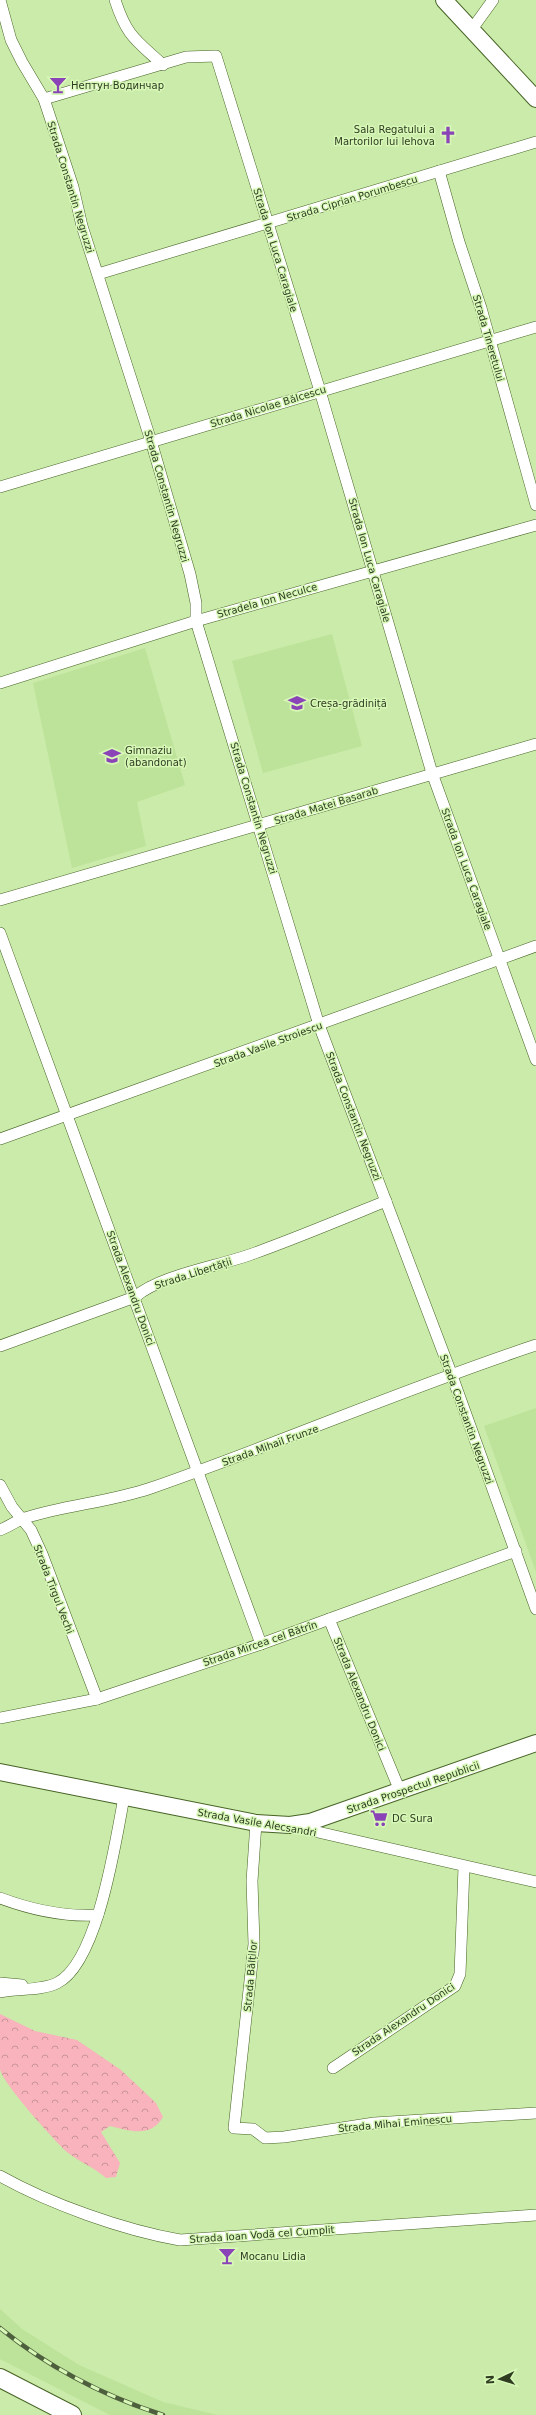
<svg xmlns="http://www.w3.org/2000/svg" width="536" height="2415" viewBox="0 0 536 2415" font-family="'DejaVu Sans',sans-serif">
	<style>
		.built { fill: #bde299 }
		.forest { fill: url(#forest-crowns) }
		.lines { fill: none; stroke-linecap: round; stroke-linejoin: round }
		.street-casing { stroke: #476326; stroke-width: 12 }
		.secondary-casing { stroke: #476326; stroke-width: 18 }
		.primary-casing { stroke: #476326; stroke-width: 20 }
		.street { stroke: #fff; stroke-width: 11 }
		.secondary { stroke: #fff; stroke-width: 16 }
		.primary { stroke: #fff; stroke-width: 18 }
		.rail-casing { stroke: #4e5f3d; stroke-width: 4.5 }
		.rail { stroke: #d7f8b6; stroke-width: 3; stroke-dasharray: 9; stroke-linecap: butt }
		.labels { text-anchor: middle; stroke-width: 3; stroke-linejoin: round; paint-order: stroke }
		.poi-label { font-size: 10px; fill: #2f3c22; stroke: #d7f8b6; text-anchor: start }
		.street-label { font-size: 10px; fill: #2f3c22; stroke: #d7f8b6 }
	</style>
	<defs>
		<pattern id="forest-crowns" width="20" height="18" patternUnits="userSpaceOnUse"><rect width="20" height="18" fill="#f8b3bc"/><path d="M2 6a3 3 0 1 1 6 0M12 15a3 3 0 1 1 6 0" fill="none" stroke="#c99398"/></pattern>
	</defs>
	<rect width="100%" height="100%" fill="#caeba9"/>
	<g class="built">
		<polygon points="332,634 362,746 263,773 232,661"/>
		<polygon points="145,648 185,785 137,802 146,846 72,868 33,683"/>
		<polygon points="536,1408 536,1572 484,1426"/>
		<polygon points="0,2309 22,2329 79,2365 163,2402 217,2415 110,2415 0,2359"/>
	</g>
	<path class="forest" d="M 0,2014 L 35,2031 L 77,2040 L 121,2070 L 156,2103 L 163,2117 C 151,2138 130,2131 110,2126 L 101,2132 L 120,2163 L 116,2177 L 106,2178 C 94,2167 79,2162 67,2152 C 55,2141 2,2083 0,2069 C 0,2051 0,2032 0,2014 Z"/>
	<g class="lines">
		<g class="street-casing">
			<g id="street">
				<polyline points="0,0 11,40 22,62 44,99 73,187 82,226 151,441 190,574 196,603 196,621 319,1025 451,1373 536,1609"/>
				<path d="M 115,0 C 127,37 136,40 163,65"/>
				<polyline points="472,29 493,0"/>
				<polyline points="44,99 186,57 216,56 320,391 432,773 536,1060"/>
				<polyline points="439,171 459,242 481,308 536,505"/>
				<polyline points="98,274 536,142"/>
				<polyline points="0,487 536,327"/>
				<polyline points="0,683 196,621 536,525"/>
				<path d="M 0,900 C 179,849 357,795 536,744"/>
				<polyline points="0,933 261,1644"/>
				<polyline points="0,1139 536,946"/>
				<path d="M 0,1346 L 135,1297 C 160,1275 220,1266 252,1254 C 297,1238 342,1219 386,1201"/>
				<polyline points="0,1485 12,1507 31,1530 42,1554 97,1699"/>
				<path d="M 0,1530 C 8,1527 16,1521 25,1518 C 66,1505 110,1502 151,1488 C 280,1443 406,1388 536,1345"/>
				<polyline points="329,1619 400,1791"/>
				<polyline points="0,1718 97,1699 261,1644 516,1551"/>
				<polyline points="256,1823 252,1881 254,1944 234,2128 253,2129 265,2138 284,2137 374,2123 536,2113"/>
				<polyline points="296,1827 536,1882"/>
				<path d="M 0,1898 C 32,1910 64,1917 98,1915"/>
				<polyline points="0,1983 22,1985"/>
				<path d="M 0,1992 C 18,1988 41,1991 57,1983 C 98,1963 116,1839 124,1797"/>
				<polyline points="333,2068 455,1986 460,1974 464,1867"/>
				<path d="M 0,2176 C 50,2204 123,2230 180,2240 L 536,2215"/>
			</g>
		</g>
		<g class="secondary-casing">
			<g id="secondary">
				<polyline points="444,0 536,99"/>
				<polyline points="0,1772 256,1823 290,1825 310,1822 536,1743"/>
			</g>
		</g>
		<g class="primary-casing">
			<polyline id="primary" points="0,2378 72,2415"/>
		</g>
		<use href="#street" class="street"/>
		<use href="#secondary" class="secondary"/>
		<use href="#primary" class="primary"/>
		<g class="rail-casing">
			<path id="rail" d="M 0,2328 C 48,2367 104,2396 163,2415"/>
		</g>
		<use href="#rail" class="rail"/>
	</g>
	<defs>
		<g id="bar-bare" transform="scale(1.38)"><path d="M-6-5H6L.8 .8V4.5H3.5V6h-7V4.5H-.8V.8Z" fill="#8b44b7" stroke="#d7f8b6" stroke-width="2.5" paint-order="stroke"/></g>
		<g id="church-bare" transform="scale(1.38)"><path d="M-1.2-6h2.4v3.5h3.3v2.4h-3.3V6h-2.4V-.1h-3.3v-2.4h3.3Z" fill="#8b44b7" stroke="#d7f8b6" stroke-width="2.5" paint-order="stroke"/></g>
		<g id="school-bare" transform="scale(1.38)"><path d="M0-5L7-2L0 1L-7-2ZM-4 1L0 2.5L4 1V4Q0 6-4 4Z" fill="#8b44b7" stroke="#d7f8b6" stroke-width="2.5" paint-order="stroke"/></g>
		<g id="supermarket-bare" transform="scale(1.38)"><path d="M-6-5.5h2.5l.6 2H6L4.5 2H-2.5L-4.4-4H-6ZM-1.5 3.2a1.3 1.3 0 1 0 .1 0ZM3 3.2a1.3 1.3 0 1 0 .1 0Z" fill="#8b44b7" stroke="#d7f8b6" stroke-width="2.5" paint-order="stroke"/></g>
	</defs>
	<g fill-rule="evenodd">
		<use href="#bar-bare" x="58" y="85"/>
		<use href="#church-bare" x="448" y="135"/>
		<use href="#school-bare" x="297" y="703"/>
		<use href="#school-bare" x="112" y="756"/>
		<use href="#supermarket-bare" x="379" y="1818"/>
		<use href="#bar-bare" x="227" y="2256"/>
	</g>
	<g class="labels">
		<g class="poi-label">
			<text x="71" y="89">Нептун Водинчар</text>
			<text x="435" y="133" text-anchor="end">Sala Regatului a<tspan x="435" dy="12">Martorilor lui Iehova</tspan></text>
			<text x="310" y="707">Creșa-grădiniță</text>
			<text x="125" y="754">Gimnaziu<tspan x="125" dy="12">(abandonat)</tspan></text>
			<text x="392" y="1822">DC Sura</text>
			<text x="240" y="2260">Mocanu Lidia</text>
		</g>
		<g class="street-label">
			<text transform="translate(71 187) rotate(73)" y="4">Strada Constantin Negruzzi</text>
			<text transform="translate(352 198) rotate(-17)" y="4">Strada Ciprian Porumbescu</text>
			<text transform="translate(276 250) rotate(73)" y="4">Strada Ion Luca Caragiale</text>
			<text transform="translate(489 338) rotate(74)" y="4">Strada Tineretului</text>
			<text transform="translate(268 406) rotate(-17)" y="4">Strada Nicolae Bălcescu</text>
			<text transform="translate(167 496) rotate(74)" y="4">Strada Constantin Negruzzi</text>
			<text transform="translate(370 560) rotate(74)" y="4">Strada Ion Luca Caragiale</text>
			<text transform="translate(267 600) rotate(-16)" y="4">Stradela Ion Neculce</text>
			<text transform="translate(326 805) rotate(-17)" y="4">Strada Matei Basarab</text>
			<text transform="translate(254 808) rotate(73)" y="4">Strada Constantin Negruzzi</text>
			<text transform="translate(467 869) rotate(70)" y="4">Strada Ion Luca Caragiale</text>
			<text transform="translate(268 1044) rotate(-20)" y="4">Strada Vasile Stroiescu</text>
			<text transform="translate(354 1116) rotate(69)" y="4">Strada Constantin Negruzzi</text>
			<text transform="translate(193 1273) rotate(-18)" y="4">Strada Libertății</text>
			<text transform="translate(131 1288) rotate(70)" y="4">Strada Alexandru Donici</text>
			<text transform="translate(467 1419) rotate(70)" y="4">Strada Constantin Negruzzi</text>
			<text transform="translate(270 1445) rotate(-20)" y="4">Strada Mihail Frunze</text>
			<text transform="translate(54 1589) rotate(69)" y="4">Strada Tîrgul Vechi</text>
			<text transform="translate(260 1643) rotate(-19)" y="4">Strada Mircea cel Bătrîn</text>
			<text transform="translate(360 1694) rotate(68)" y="4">Strada Alexandru Donici</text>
			<text transform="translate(413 1787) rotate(-19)" y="4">Strada Prospectul Republicii</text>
			<text transform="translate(257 1822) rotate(10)" y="4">Strada Vasile Alecsandri</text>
			<text transform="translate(250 1976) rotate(-85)" y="4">Strada Bălților</text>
			<text transform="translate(403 2019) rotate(-34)" y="4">Strada Alexandru Donici</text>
			<text transform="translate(395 2123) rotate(-5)" y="4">Strada Mihai Eminescu</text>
			<text transform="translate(262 2234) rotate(-4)" y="4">Strada Ioan Vodă cel Cumplit</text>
		</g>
	</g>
	<g transform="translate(500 2379) rotate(266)" stroke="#d7f8b6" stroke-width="3" paint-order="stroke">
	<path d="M0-3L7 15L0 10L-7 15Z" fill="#2f3c22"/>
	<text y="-6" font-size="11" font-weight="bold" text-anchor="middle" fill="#2f3c22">N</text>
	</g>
</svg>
